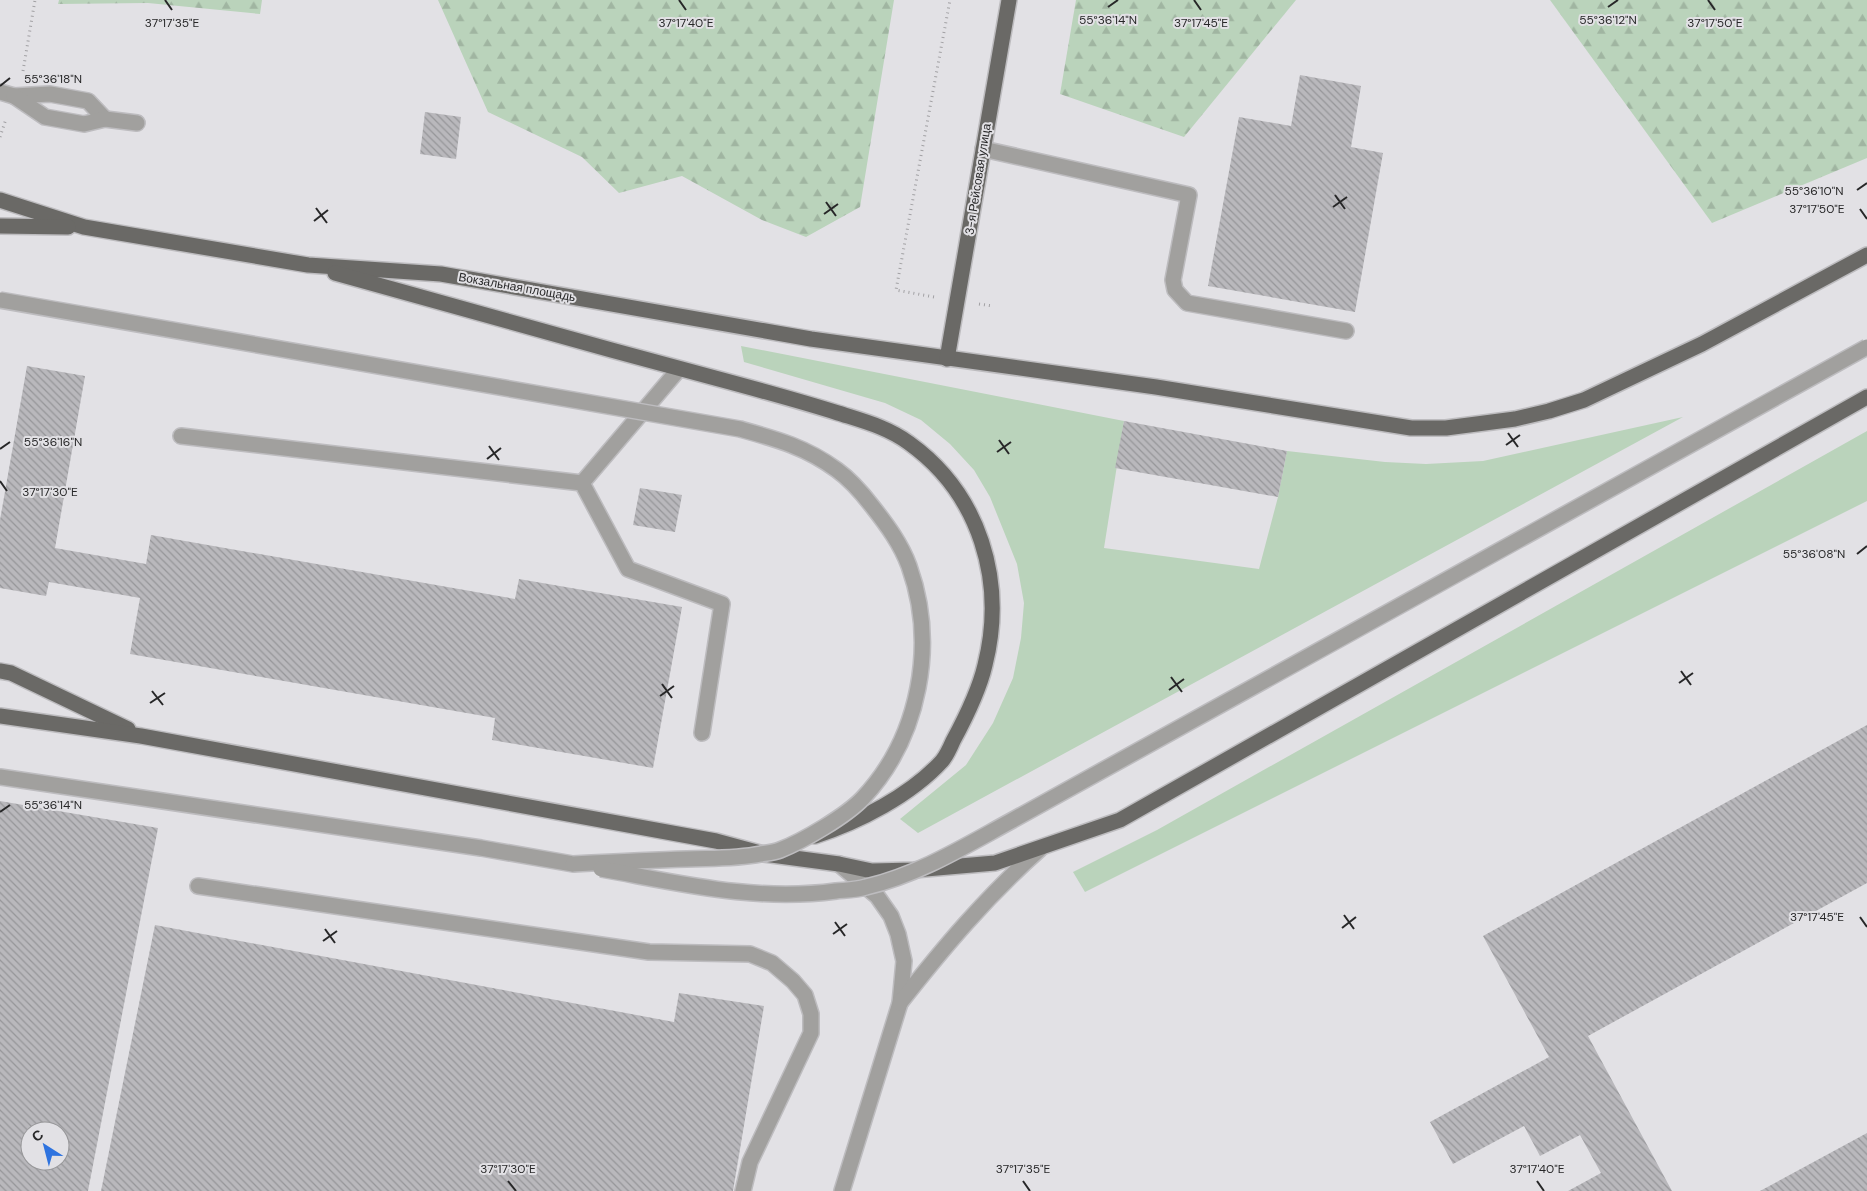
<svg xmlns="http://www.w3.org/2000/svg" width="1867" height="1191" viewBox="0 0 1867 1191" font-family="'DM Sans',sans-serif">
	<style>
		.grass { fill: #bad3bb }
		.forest { fill: url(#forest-firs) }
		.building { fill: url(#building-back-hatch); fill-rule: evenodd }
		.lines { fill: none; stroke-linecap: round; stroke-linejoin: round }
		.minor-casing { stroke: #bdbcbf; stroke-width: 18 }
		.major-casing { stroke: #bdbcbf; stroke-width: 18 }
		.path { stroke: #a2a1a4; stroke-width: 3; stroke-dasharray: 1 4; stroke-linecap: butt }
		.minor { stroke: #a1a09e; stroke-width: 15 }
		.major { stroke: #6a6966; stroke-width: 15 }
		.minor-bridge-casing { stroke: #bdbcbf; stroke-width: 18; stroke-linecap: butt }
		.minor-bridge { stroke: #a1a09e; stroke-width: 15 }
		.ticks { fill: none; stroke: #272728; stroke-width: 2 }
		.labels { text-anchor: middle; stroke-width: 4; stroke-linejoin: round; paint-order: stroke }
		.street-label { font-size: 12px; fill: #272728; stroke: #e2e1e5 }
		.ticks-label { font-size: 12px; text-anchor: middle; fill: #272728; stroke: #e2e1e5; stroke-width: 4; stroke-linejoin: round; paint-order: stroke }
	</style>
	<defs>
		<pattern id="forest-firs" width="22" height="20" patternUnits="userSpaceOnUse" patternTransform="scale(1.25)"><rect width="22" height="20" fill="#bad3bb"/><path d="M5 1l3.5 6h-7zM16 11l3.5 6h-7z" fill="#a0b5a1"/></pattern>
		<pattern id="building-back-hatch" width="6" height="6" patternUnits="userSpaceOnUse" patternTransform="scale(1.25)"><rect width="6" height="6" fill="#b9b8bc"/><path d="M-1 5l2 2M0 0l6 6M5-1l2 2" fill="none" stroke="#969699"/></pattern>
	</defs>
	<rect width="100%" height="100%" fill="#e2e1e5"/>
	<g class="grass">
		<polygon points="741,346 1124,421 1104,548 1259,569 1278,497 1287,451 1385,462 1426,464 1483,461 1683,417 918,833 900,819 966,765 993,723 1013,678 1021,638 1024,603 1017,564 990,497 974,470 950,444 921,420 885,403 744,362"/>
		<polygon points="1867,431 1867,501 1085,892 1073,872 1157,830"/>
	</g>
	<g class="forest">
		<polygon points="59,0 262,0 260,14 148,3 58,4"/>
		<polygon points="438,0 894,0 860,207 806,237 762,220 682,176 619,193 582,157 488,112"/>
		<polygon points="1076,0 1296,0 1184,137 1060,94"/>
		<polygon points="1550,0 1867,0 1867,158 1712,223"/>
	</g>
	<g class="building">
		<polygon points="1300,75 1361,86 1351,147 1383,153 1355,312 1208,286 1239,117 1291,126"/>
		<polygon points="425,112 461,117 456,159 420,154"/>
		<polygon points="27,366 85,376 55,548 146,564 151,535 515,599 519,579 682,607 653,768 492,740 495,718 130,654 140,598 49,582 46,596 0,588 0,520"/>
		<polygon points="1124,421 1287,451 1278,497 1115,468"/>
		<polygon points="640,488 682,495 675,532 633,525"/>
		<polygon points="1867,725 1867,883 1588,1036 1672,1191 1568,1191 1601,1173 1580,1135 1540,1156 1524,1126 1453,1164 1430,1122 1549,1057 1483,936"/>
		<path d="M 0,801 L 158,828 L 88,1191 L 0,1191 ZM 30,1131 L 60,1131 L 60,1161 L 30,1161 Z"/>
		<polygon points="155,925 674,1022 679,993 764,1006 733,1191 101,1191"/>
		<polygon points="1867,1133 1867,1191 1760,1191"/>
	</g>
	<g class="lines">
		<g class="minor-casing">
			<g id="minor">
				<polyline points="0,92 14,96 50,94 88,101 105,119"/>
				<polyline points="14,96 45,117 84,124 105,119 137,123"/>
				<polyline points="983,149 1189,195 1173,280 1175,290 1187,303 1346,331"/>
				<polyline points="181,436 582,483 628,569 722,604 702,733"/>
				<polyline points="582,483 679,369"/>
				<polyline points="0,777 481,848 573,864"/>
				<polyline points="839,864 877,896 891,916 898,934 904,961 900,1003 842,1191"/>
				<polyline points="198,886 649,952 750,954 772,963 793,981 805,995 811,1014 811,1033 750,1162 743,1191"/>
				<path d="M 900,1003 C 943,948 987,896 1040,849"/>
			</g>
		</g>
		<g class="major-casing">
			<g id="major">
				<polyline points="0,200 84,227 308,265 441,274 811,339 1156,387 1411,428 1446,428 1515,419 1549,411 1584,400 1702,344 1867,255"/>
				<polyline points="0,226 68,227"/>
				<path d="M 335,273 C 461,309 588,344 715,378 C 756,389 797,400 838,413 C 863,421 887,427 909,443 C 980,494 1006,581 985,665 C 979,691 966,717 953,741 C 950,748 947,755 942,761 C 911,795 859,822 815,836"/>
				<polyline points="947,359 1009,0"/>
				<polyline points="0,671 11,673 128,729"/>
				<polyline points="0,716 141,736 716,841 764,854 839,864 872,871 914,870 995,863 1120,820 1867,397"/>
			</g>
		</g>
		<g class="path">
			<polyline points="23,71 35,0"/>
			<polyline points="0,137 6,119"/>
			<polyline points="934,297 896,290 950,0"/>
			<polyline points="979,304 993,306"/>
		</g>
		<use href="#minor" class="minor"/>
		<use href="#major" class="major"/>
		<g class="minor-bridge-casing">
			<g id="minor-bridge">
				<path d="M 0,300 L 740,429 C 776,439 806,447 837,470 C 851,480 862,493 872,506 C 887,525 901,544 909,566 C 937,644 920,737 863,798 C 846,816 803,841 780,850 C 775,852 767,853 761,854 C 735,859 714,858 687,859 C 649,860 611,862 573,864"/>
				<path d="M 601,869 C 680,883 755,902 836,891 C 846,890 856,890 866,887 C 918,875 965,846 1011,821 L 1867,347"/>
			</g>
		</g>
		<use href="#minor-bridge" class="minor-bridge"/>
	</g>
	<path class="ticks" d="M 165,0 L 172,10M 679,0 L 686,10M 1194,0 L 1201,10M 1708,0 L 1715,10M 1108,7 L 1118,0M 1608,7 L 1618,0M 0,86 L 10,78M 1857,190 L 1867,183M 1335,195 L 1345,209M 826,202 L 836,216M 1333,207 L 1347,197M 316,208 L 327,223M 1860,209 L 1867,219M 824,214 L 838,204M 314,221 L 328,210M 1508,433 L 1518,447M 999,440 L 1009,454M 1506,445 L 1520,435M 489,446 L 499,460M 0,449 L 10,442M 997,452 L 1011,442M 487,459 L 501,448M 0,481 L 7,491M 1857,554 L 1867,546M 1681,671 L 1691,685M 1171,677 L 1182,692M 1679,683 L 1693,673M 662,684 L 672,698M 1169,690 L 1184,679M 152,691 L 163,705M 660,696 L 674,686M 150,703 L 165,693M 0,812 L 10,805M 1344,915 L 1354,929M 1860,917 L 1867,927M 835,922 L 845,936M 1342,928 L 1356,917M 325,929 L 335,943M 833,934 L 847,924M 323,941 L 337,931M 508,1181 L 516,1191M 1023,1181 L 1030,1191M 1537,1181 L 1544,1191"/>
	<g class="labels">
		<g class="street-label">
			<text transform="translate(978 179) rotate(-81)" y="4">3-я Рейсовая улица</text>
			<text transform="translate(517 287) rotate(10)" y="4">Вокзальная площадь</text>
		</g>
	</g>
	<g class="ticks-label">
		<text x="1108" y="24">55°36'14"N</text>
		<text x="1608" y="24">55°36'12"N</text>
		<text x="172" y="27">37°17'35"E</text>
		<text x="686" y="27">37°17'40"E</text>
		<text x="1201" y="27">37°17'45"E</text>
		<text x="1715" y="27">37°17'50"E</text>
		<text x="53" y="83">55°36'18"N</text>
		<text x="1814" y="195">55°36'10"N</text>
		<text x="1817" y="213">37°17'50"E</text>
		<text x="53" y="446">55°36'16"N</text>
		<text x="50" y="496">37°17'30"E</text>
		<text x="1814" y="558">55°36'08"N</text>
		<text x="53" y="809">55°36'14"N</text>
		<text x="1817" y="921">37°17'45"E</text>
		<text x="508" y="1173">37°17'30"E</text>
		<text x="1023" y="1173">37°17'35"E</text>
		<text x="1537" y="1173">37°17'40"E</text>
	</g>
	<g transform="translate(45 1146) rotate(324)"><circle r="24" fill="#e2e1e5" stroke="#979799"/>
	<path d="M0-4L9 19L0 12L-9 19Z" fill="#2e73df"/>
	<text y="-8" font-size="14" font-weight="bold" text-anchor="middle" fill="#272728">С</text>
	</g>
</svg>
